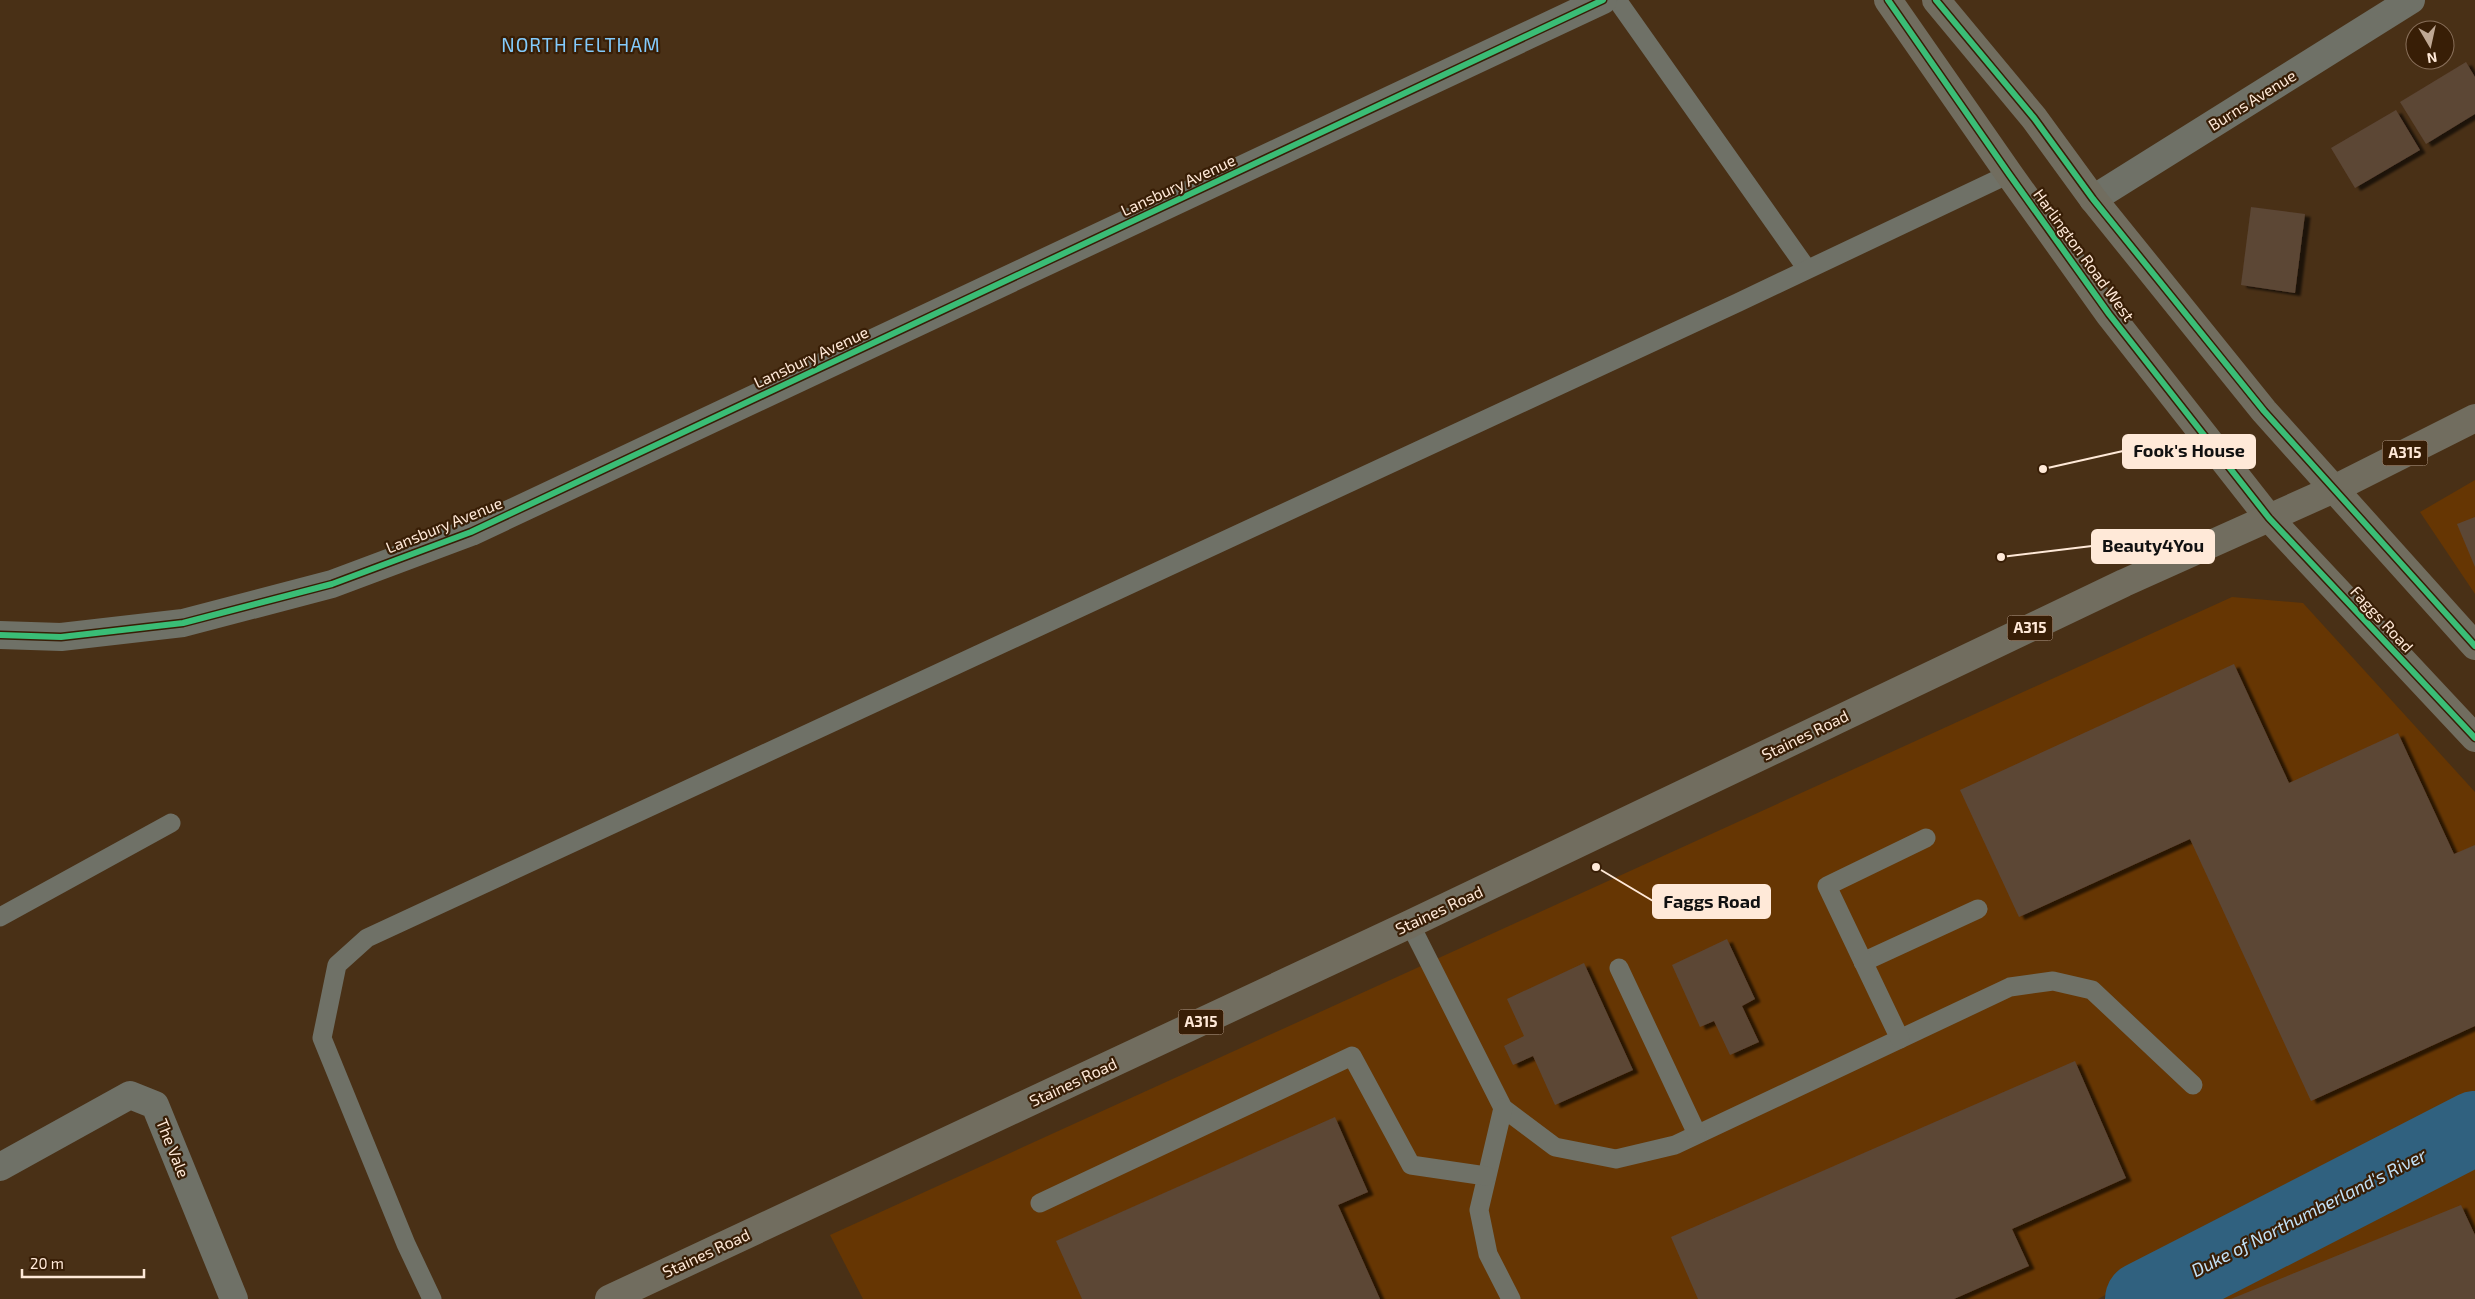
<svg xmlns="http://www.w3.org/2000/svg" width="2475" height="1299" viewBox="0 0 2475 1299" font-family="'Exo 2',sans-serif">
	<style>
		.built { fill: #663603 }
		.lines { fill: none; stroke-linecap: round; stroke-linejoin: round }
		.river { stroke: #30617f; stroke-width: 74 }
		.building { fill: #5c4636; filter: url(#shadow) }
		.lane { stroke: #6f7167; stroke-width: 19 }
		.street { stroke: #6f7167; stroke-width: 28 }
		.primary { stroke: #716d5f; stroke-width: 28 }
		.cycleway-casing { stroke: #381e06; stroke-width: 9 }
		.cycleway { stroke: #3abd76; stroke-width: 6 }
		.labels { text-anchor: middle; stroke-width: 4.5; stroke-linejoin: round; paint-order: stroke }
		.shield { fill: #381e06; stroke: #c3ac99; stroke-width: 1 }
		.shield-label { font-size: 15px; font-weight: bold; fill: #ffe9d8 }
		.street-label { font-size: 16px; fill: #ffe9d8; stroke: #381e06 }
		.water-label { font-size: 18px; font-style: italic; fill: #c2e1f7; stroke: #381e06 }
		.quarter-label { font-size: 19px; letter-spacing: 1px; fill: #83cbfc; stroke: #381e06 }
		.leader { fill: none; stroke: #ffe9d8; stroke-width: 2 }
		.callout-dot { fill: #ffe9d8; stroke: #381e06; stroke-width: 2 }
		.callout { fill: #ffe9d8; stroke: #ffe9d8; stroke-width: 2 }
		.callout-label { font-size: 18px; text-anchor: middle; font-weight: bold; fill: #111 }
	</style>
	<defs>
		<filter id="shadow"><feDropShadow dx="5.5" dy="3" stdDeviation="1" flood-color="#0009"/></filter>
	</defs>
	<rect width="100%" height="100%" fill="#493016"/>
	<g class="built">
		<polygon points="2475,480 2475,594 2420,512"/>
		<polygon points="2232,597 2303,603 2475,792 2475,1098 2098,1299 863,1299 830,1235"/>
		<polygon points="2475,1163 2475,1299 2191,1299"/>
	</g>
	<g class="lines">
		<polyline class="river" points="2142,1299 2475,1128"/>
	</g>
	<g class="building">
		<polygon points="2466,62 2475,77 2475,114 2426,144 2400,102"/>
		<polygon points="2396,110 2420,150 2355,188 2331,148"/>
		<polygon points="2251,207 2305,214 2295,293 2241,285"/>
		<polygon points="2475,517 2475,567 2457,524"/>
		<polygon points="2234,664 2289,783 2398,733 2454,854 2475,845 2475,1026 2311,1101 2190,839 2019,917 1960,790"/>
		<polygon points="1727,939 1755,999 1742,1006 1759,1042 1730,1055 1714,1021 1700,1027 1672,965"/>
		<polygon points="1584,963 1633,1070 1555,1105 1533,1056 1513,1065 1504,1046 1524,1036 1507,999"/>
		<polygon points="2075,1061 2126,1178 2012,1229 2029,1266 1954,1299 1698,1299 1671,1237"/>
		<polygon points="1335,1117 1368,1192 1338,1205 1380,1299 1082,1299 1056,1241"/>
		<polygon points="2461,1205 2475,1235 2475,1299 2231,1299"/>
	</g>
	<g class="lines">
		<g class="lane">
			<polyline points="1617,0 1807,269"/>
			<polyline points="0,917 171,823"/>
			<polyline points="1410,924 1503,1108 1555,1147 1616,1159 1675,1145 2010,987 2053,981 2092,990 2193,1085"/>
			<polyline points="1863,962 1978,909"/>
			<polyline points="1619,968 1697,1134"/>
			<polyline points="1900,1039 1827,886 1926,838"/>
			<polyline points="1503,1108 1479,1210 1488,1254 1511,1299"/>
			<polyline points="1040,1203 1352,1056 1411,1165 1486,1176"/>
			<polyline points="432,1299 406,1244 322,1038 337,965 367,938 1737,303 2009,174"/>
		</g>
		<g class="street">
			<polyline points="2093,199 2411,0"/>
			<polyline points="0,635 61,637 183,623 332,584 471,532 1603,0"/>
			<polyline points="0,1167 130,1095 155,1105 234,1299"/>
		</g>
		<g class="primary">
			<polyline points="1888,0 2009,174 2109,314 2269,518 2475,738"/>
			<polyline points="1936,0 2034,118 2093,199 2264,411 2475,646"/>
			<polyline points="609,1299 1410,924 2124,583 2336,488 2475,418"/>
		</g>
		<g class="cycleway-casing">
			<g id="cycleway">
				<polyline points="1888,0 2009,174 2109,314 2269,518 2475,738"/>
				<polyline points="1936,0 2034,118 2093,199 2264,411 2475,646"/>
				<polyline points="0,635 61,637 183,623 332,584 471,532 1603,0"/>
			</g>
		</g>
		<use href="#cycleway" class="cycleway"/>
	</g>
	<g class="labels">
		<g class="shield">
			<rect x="2382.5" y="440.5" width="45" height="25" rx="4"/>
			<rect x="2007.5" y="615.5" width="45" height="25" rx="4"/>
			<rect x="1178.5" y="1009.5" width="45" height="25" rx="4"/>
		</g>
		<g class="shield-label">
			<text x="2405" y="458">A315</text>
			<text x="2030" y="633">A315</text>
			<text x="1201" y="1027">A315</text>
		</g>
		<g class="street-label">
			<text transform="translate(2252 100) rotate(-32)" y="6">Burns Avenue</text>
			<text transform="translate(1178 185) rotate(-25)" y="6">Lansbury Avenue</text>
			<text transform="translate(2084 255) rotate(54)" y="6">Harlington Road West</text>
			<text transform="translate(811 357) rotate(-25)" y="6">Lansbury Avenue</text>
			<text transform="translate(444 525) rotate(-22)" y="6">Lansbury Avenue</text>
			<text transform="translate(2382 619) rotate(47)" y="6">Faggs Road</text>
			<text transform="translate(1805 735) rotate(-26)" y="6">Staines Road</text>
			<text transform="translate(1439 910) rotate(-25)" y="6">Staines Road</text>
			<text transform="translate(1073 1082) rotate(-25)" y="6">Staines Road</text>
			<text transform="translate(173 1148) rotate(68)" y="6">The Vale</text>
			<text transform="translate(706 1253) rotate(-25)" y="6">Staines Road</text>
		</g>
		<g class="water-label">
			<text transform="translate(2309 1213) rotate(-27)" y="6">Duke of Northumberland's River</text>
		</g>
		<g class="quarter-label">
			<text x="581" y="52">NORTH FELTHAM</text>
		</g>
	</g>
	<path class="leader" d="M2043 469L2123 451M2001 557L2092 546M1596 867L1653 901"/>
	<g class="callout-dot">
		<circle cx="2043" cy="469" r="5"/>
		<circle cx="2001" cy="557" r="5"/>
		<circle cx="1596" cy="867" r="5"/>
	</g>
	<g class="callout">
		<rect x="2123" y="435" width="132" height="33" rx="5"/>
		<rect x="2092" y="530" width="122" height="33" rx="5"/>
		<rect x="1653" y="885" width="117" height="33" rx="5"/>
	</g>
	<g class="callout-label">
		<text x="2189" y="457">Fook's House</text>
		<text x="2153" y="552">Beauty4You</text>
		<text x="1712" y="908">Faggs Road</text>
	</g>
	<g transform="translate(2430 45) rotate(171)"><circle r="24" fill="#381e06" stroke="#886f5a"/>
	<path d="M0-4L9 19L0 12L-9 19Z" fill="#bfa894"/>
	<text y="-8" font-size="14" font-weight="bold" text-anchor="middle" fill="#ffe9d8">N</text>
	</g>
	<path d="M22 1269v8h122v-8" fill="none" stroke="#ffe9d8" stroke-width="2.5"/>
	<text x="30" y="1269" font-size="15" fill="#ffe9d8" stroke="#381e06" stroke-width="4" paint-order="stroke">20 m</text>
</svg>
